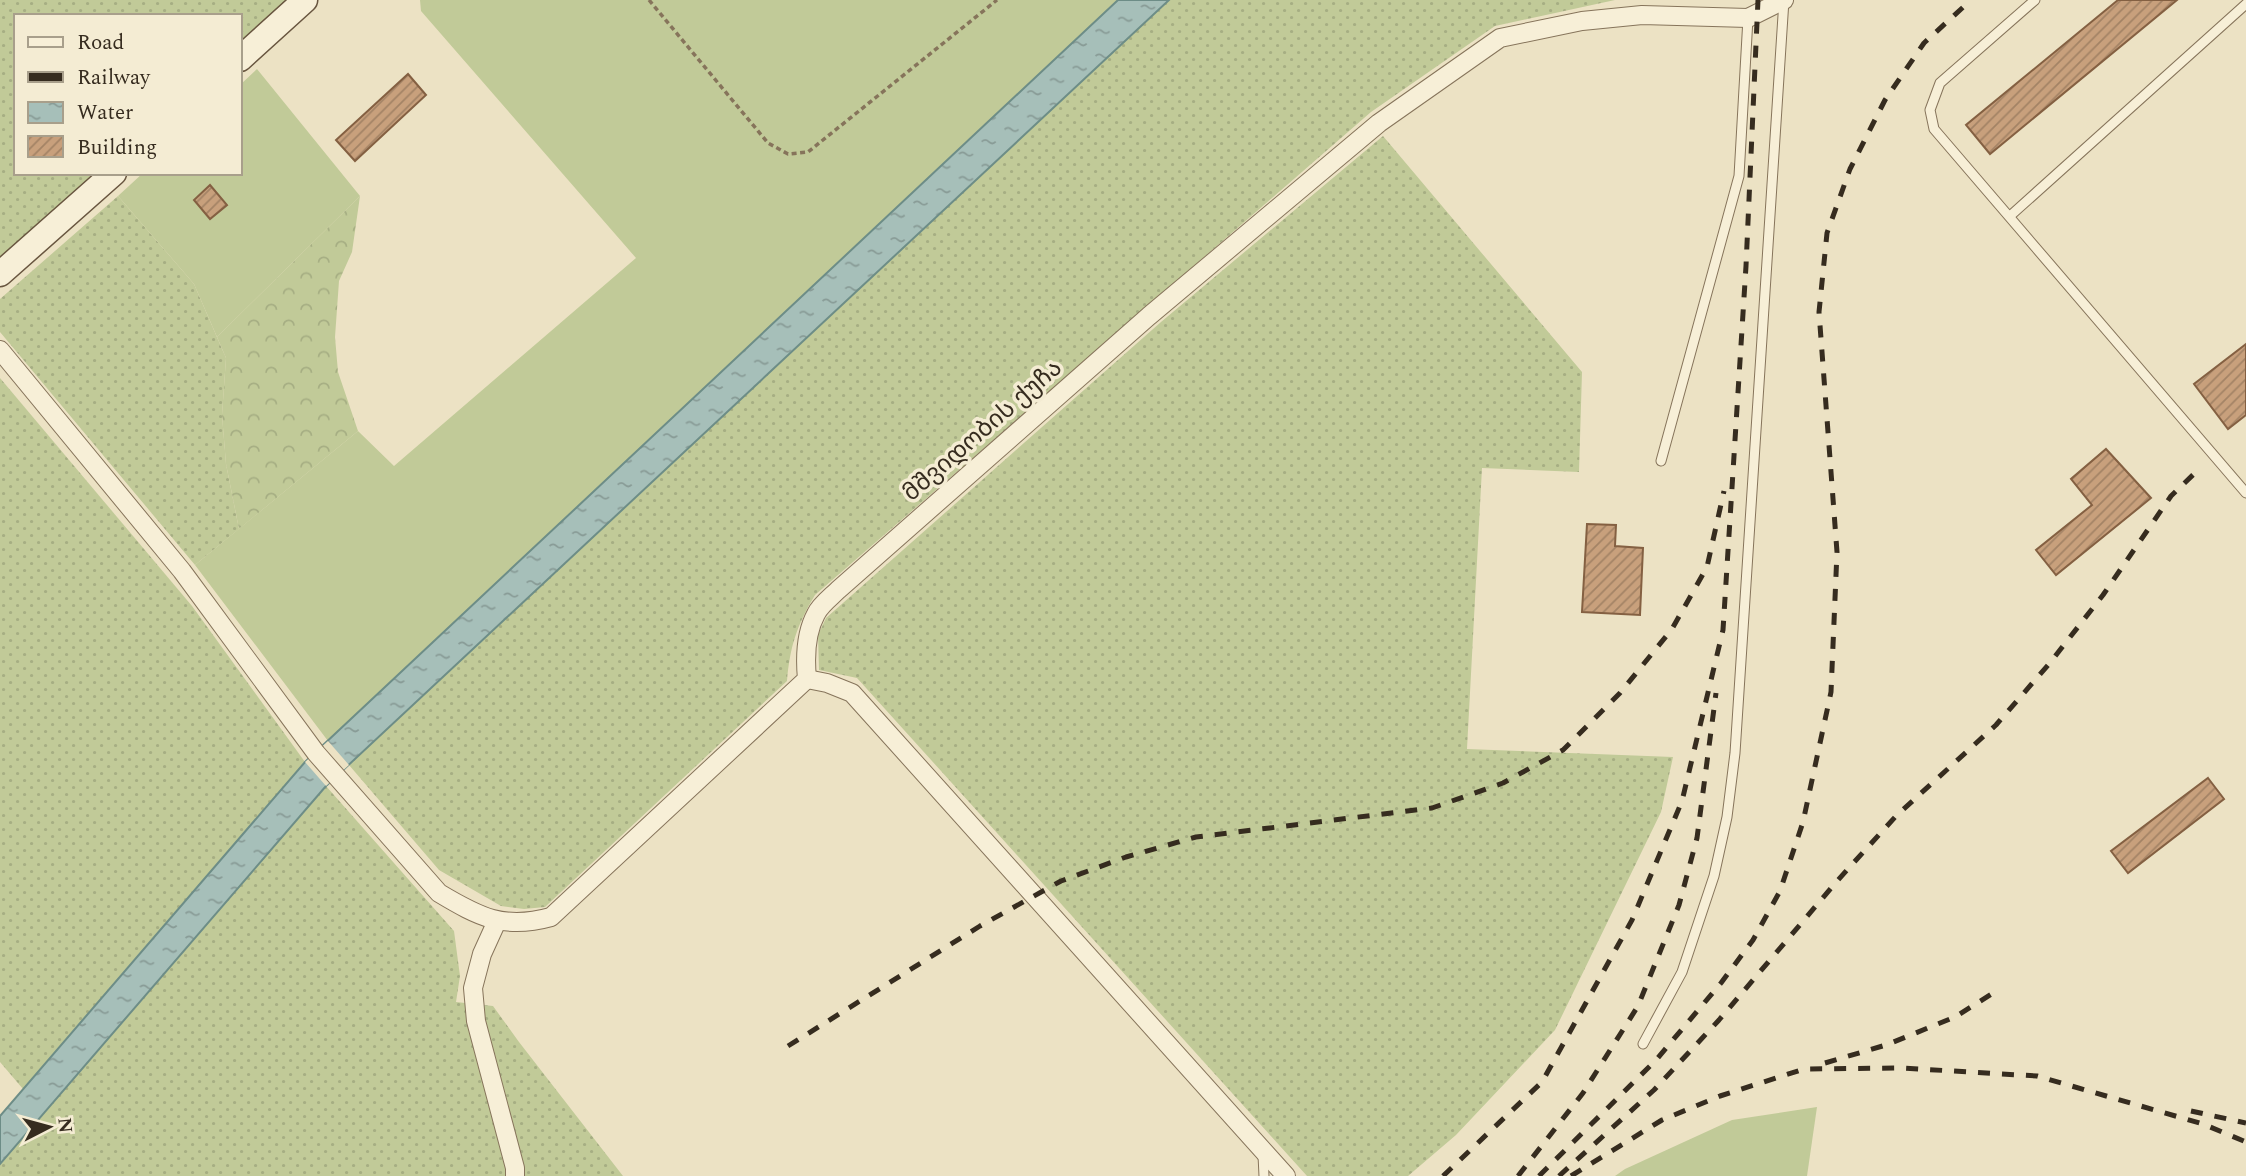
<svg xmlns="http://www.w3.org/2000/svg" width="2246" height="1176" viewBox="0 0 2246 1176" font-family="Spectral,'Noto Sans Georgian',serif">
	<style>
		.grass { fill: url(#grass-dots) }
		.forest { fill: url(#forest-crowns) }
		.garden { fill: #c1ca98 }
		.water { fill: url(#water-ripples); stroke: #6d8d87; stroke-width: 2 }
		.pier { fill: #ece2c4 }
		.building { fill: url(#building-hatch); stroke: #846042; stroke-width: 2 }
		.lines { fill: none; stroke-linecap: round; stroke-linejoin: round }
		.service-casing { stroke: #86745b; stroke-width: 11 }
		.minor-casing { stroke: #86745b; stroke-width: 20 }
		.secondary-casing { stroke: #68553f; stroke-width: 27 }
		.path { stroke: #86745b; stroke-width: 3.5; stroke-dasharray: 5 3.5; stroke-linecap: butt }
		.service { stroke: #f7efd7; stroke-width: 9 }
		.minor { stroke: #f7efd7; stroke-width: 18 }
		.secondary { stroke: #f7efd7; stroke-width: 24 }
		.rail { stroke: #362c1f; stroke-width: 5; stroke-dasharray: 12 12; stroke-linecap: butt }
		.labels { text-anchor: middle; stroke-width: 7; stroke-linejoin: round; paint-order: stroke }
		.street-label { font-size: 24px; fill: #362c1f; stroke: #f4ecd3 }
	</style>
	<defs>
		<pattern id="grass-dots" width="8" height="8" patternUnits="userSpaceOnUse" patternTransform="scale(1.75)"><rect width="8" height="8" fill="#c1ca98"/><path d="M2 2h.1M6 6h.1" fill="none" stroke="#a6ae83" stroke-width="1.8" stroke-linecap="round"/></pattern>
		<pattern id="forest-crowns" width="20" height="18" patternUnits="userSpaceOnUse" patternTransform="scale(1.75)"><rect width="20" height="18" fill="#c1ca98"/><path d="M2 6a3 3 0 1 1 6 0M12 15a3 3 0 1 1 6 0" fill="none" stroke="#a6ae83"/></pattern>
		<pattern id="water-ripples" width="26" height="14" patternUnits="userSpaceOnUse" patternTransform="scale(1.75)"><rect width="26" height="14" fill="#a6bfb9"/><path d="M2 4q2-2 4 0t4 0M15 11q2-2 4 0t4 0" fill="none" stroke="#889b96"/></pattern>
		<pattern id="building-hatch" width="6" height="6" patternUnits="userSpaceOnUse" patternTransform="scale(1.75)"><rect width="6" height="6" fill="#c8a07c"/><path d="M-1 1l2-2M0 6l6-6M5 7l2-2" fill="none" stroke="#a38365"/></pattern>
	</defs>
	<rect width="100%" height="100%" fill="#ece2c4"/>
	<g class="grass">
		<polygon points="0,0 294,0 240,49 240,16 16,16 16,173 102,173 0,265"/>
		<path d="M 1169,0 L 1615,0 L 1495,26 L 1371,112 L 815,595 C 797,625 790,646 787,681 L 545,907 L 524,909 L 501,906 L 439,870 L 349,765 Z"/>
		<polygon points="1383,136 1582,372 1579,472 1482,468 1467,749 1673,757 1661,812 1555,1030 1456,1135 1408,1176 1307,1176 857,678 819,670 818,635 826,618 1161,322"/>
		<polygon points="118,196 194,284 226,358 222,415 226,464 239,529 195,565 0,332 0,299"/>
		<polygon points="0,378 192,606 305,762 23,1089 0,1062"/>
		<polygon points="326,786 454,931 460,976 456,1002 493,1006 519,1042 623,1176 0,1176 0,1164"/>
	</g>
	<polygon class="forest" points="360,196 352,252 339,281 335,337 338,372 358,431 239,529 226,464 222,415 226,358 217,337"/>
	<g class="garden">
		<polygon points="420,0 1118,0 328,741 195,565 358,431 394,466 636,258 421,11"/>
		<polygon points="257,69 360,196 217,337 194,284 118,196 143,173 240,173 240,85"/>
		<polygon points="1817,1107 1807,1176 1615,1176 1625,1169 1732,1120"/>
	</g>
	<polygon class="water" points="1118,0 1169,0 326,786 0,1164 0,1116 305,762"/>
	<polygon class="pier" points="328,741 349,765 326,786 305,762"/>
	<g class="building">
		<polygon points="2118,0 2177,0 1990,154 1966,125"/>
		<polygon points="408,74 426,95 355,161 336,140"/>
		<polygon points="210,185 227,205 210,219 194,200"/>
		<polygon points="2246,344 2246,415 2228,429 2194,384"/>
		<polygon points="2106,449 2151,498 2056,575 2036,550 2092,505 2071,479"/>
		<polygon points="1587,524 1616,525 1615,546 1643,548 1640,615 1582,612"/>
		<polygon points="2208,778 2224,799 2128,873 2111,851"/>
	</g>
	<g class="lines">
		<g class="service-casing">
			<g id="service">
				<polyline points="2035,0 1940,83 1930,110 1934,129 2246,493"/>
				<polyline points="2010,216 2246,4"/>
				<polyline points="1661,461 1739,176 1748,18"/>
				<polyline points="1643,1044 1682,972 1714,876 1727,817 1735,753 1784,0"/>
				<polyline points="1263,1155 1264,1176"/>
			</g>
		</g>
		<g class="minor-casing">
			<g id="minor">
				<path d="M 0,350 L 182,571 L 316,753 L 439,893 C 479,917 504,930 551,917 L 807,679 C 805,658 805,634 816,614 C 820,605 831,597 838,590 L 1149,316 L 1379,123 L 1500,38 L 1582,21 L 1642,15 L 1748,18 L 1784,0"/>
				<polyline points="807,679 827,683 852,693 1286,1176"/>
				<polyline points="497,921 482,954 473,988 476,1021 515,1168 515,1176"/>
			</g>
		</g>
		<g class="secondary-casing">
			<g id="secondary">
				<polyline points="240,59 305,0"/>
				<polyline points="0,274 114,173"/>
			</g>
		</g>
		<polyline class="path" points="649,0 768,143 788,154 808,152 997,0"/>
		<use href="#service" class="service"/>
		<use href="#minor" class="minor"/>
		<use href="#secondary" class="secondary"/>
		<g class="rail">
			<polyline points="788,1046 980,926 1061,881 1126,857 1196,837 1432,808 1503,783 1563,750 1620,693 1672,629 1707,567 1724,491"/>
			<polyline points="1825,1063 1886,1045 1955,1017 1998,990"/>
			<polyline points="2191,1111 2246,1123"/>
			<polyline points="1443,1176 1542,1082 1632,920 1682,801 1723,630 1746,266 1758,0"/>
			<polyline points="1518,1176 1583,1093 1638,1006 1679,905 1697,838 1716,693"/>
			<polyline points="1539,1176 1656,1060 1721,983 1753,940 1780,891 1803,822 1831,692 1837,552 1819,312 1827,233 1850,169 1885,100 1924,43 1971,0"/>
			<polyline points="1559,1176 1654,1090 1719,1020 1838,880 1896,816 1996,725 2049,664 2103,595 2171,496 2198,470"/>
			<polyline points="1571,1176 1662,1120 1720,1096 1804,1069 1902,1068 2037,1076 2203,1124 2246,1142"/>
		</g>
	</g>
	<g class="labels">
		<g class="street-label">
			<text transform="translate(982 430) rotate(-41)" y="8">მშვიდობის ქუჩა</text>
		</g>
	</g>
	<rect x="14" y="14" width="228" height="161" fill="#f4ecd3" stroke="#a89f8b" stroke-width="2"/>
	<rect x="28" y="37" width="35" height="10" fill="#f7efd7" stroke="#a89f8b" stroke-width="2"/>
	<text x="77" y="49" font-size="21" fill="#362c1f">Road</text>
	<rect x="28" y="72" width="35" height="10" fill="#362c1f" stroke="#a89f8b" stroke-width="2"/>
	<text x="77" y="84" font-size="21" fill="#362c1f">Railway</text>
	<rect x="28" y="102" width="35" height="21" fill="url(#water-ripples)" stroke="#a89f8b" stroke-width="2"/>
	<text x="77" y="119" font-size="21" fill="#362c1f">Water</text>
	<rect x="28" y="136" width="35" height="21" fill="url(#building-hatch)" stroke="#a89f8b" stroke-width="2"/>
	<text x="77" y="154" font-size="21" fill="#362c1f">Building</text>
	<g transform="translate(49 1127) rotate(84)" stroke="#f4ecd3" stroke-width="5" paint-order="stroke">
	<path d="M0-5L12 26L0 18L-12 26Z" fill="#362c1f"/>
	<text y="-10" font-size="19" font-weight="bold" text-anchor="middle" fill="#362c1f">N</text>
	</g>
</svg>
